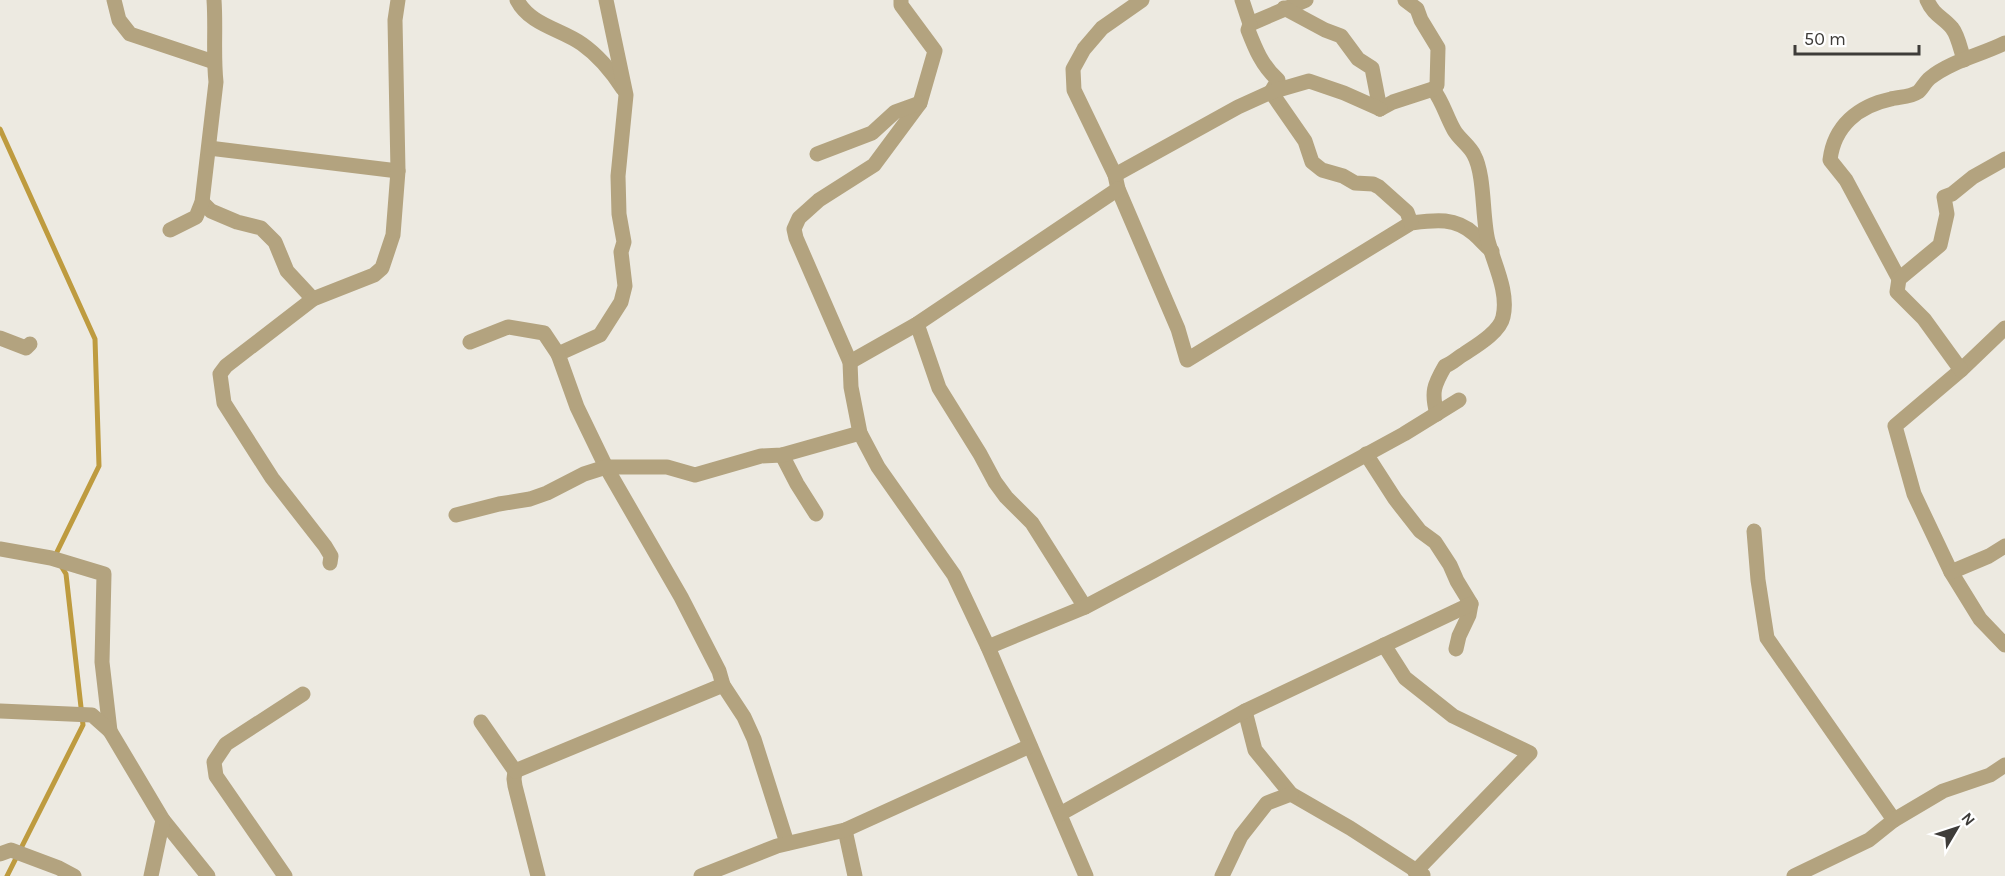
<svg xmlns="http://www.w3.org/2000/svg" width="2005" height="876" viewBox="0 0 2005 876" font-family="Karla,sans-serif">
	<style>
		.lines { fill: none; stroke-linecap: round; stroke-linejoin: round }
		.stream { stroke: #be9b3f; stroke-width: 5 }
		.street { stroke: #b3a37f; stroke-width: 15 }
	</style>
	<rect width="100%" height="100%" fill="#edeae1"/>
	<g class="lines">
		<polyline class="stream" points="0,129 95,339 99,466 55,556 66,574 83,725 7,876"/>
		<g class="street">
			<polyline points="114,0 119,20 130,34 214,62"/>
			<path d="M 517,0 C 530,25 561,29 582,44 C 599,56 612,72 623,89"/>
			<polyline points="606,0 626,95 618,176 619,214 624,242 621,252 625,286 621,302 600,335 558,354 577,407 606,467 681,597 719,671 723,685 744,717 754,739 787,843"/>
			<polyline points="901,0 901,5 935,51 920,103 874,165 819,200 799,218 794,229 796,238 850,362 851,387 860,433 878,467 954,575 988,647 1086,876"/>
			<path d="M 1142,0 L 1102,28 L 1084,49 L 1073,69 L 1074,90 L 1115,175 L 1118,189 L 1178,329 L 1187,360 L 1411,223 C 1435,220 1455,217 1474,234 C 1481,240 1485,246 1492,251"/>
			<polyline points="1242,0 1250,24 1306,0"/>
			<path d="M 1927,0 C 1934,16 1943,17 1952,28 C 1958,35 1961,51 1964,60"/>
			<polyline points="1284,8 1325,30 1341,36 1358,59 1372,68 1380,109"/>
			<path d="M 1250,24 L 1248,30 C 1255,48 1262,66 1278,80 L 1271,92 L 1305,141 L 1312,162 L 1322,170 L 1343,176 L 1355,183 L 1373,184 L 1379,187 L 1407,212 L 1411,223"/>
			<path d="M 1433,89 C 1443,102 1446,116 1454,130 C 1459,139 1470,146 1474,155 C 1485,175 1482,218 1488,241 C 1494,264 1509,292 1503,317 C 1500,332 1476,346 1464,354 C 1457,358 1453,363 1445,366 C 1434,385 1431,392 1437,414"/>
			<polyline points="1380,109 1393,102 1433,89 1437,85 1438,48 1421,20 1417,9 1405,0"/>
			<polyline points="209,148 398,171"/>
			<polyline points="817,154 872,133 895,112 920,103"/>
			<polyline points="1115,175 1238,107 1271,92 1309,81 1344,93 1380,109"/>
			<polyline points="202,202 211,211 237,222 261,228 275,242 287,271 313,299"/>
			<path d="M 170,230 L 196,217 L 202,202 L 216,82 C 213,55 216,27 214,0"/>
			<path d="M 1899,279 L 1846,180 L 1830,160 C 1834,126 1858,106 1891,99 C 1898,97 1911,97 1918,92 C 1922,89 1925,82 1930,78 C 1951,61 1981,55 2005,43"/>
			<polyline points="917,324 939,388 980,454 995,482 1006,497 1032,523 1085,607"/>
			<polyline points="2005,328 1961,370 1895,426 1914,494 1951,572 1980,619 2005,645"/>
			<polyline points="0,338 26,348 30,344"/>
			<polyline points="470,342 508,327 544,333 558,354"/>
			<polyline points="850,362 917,324 1118,189"/>
			<polyline points="1961,370 1924,319 1897,292 1899,279 1940,245 1947,214 1944,197 1952,194 1973,177 2005,159"/>
			<polyline points="1366,454 1395,499 1420,531 1435,542 1450,565 1457,581 1471,604 1469,615 1459,636 1456,649"/>
			<polyline points="782,455 797,484 816,514"/>
			<polyline points="456,515 499,504 530,499 547,493 584,474 606,467 667,467 695,475 761,456 782,455 860,433"/>
			<polyline points="1754,531 1758,580 1767,638 1894,820"/>
			<polyline points="0,549 51,558 104,574 102,662 110,731"/>
			<polyline points="330,563 331,556 325,546 272,478 224,403 220,374 226,366 313,299 374,275 382,268 393,235 398,171 395,20 398,0"/>
			<polyline points="1951,572 1989,556 2005,546"/>
			<polyline points="1384,645 1405,678 1453,716 1530,753 1415,872"/>
			<polyline points="988,647 1085,607 1153,571 1404,434 1459,400"/>
			<polyline points="0,711 92,715 110,731 163,820 208,876"/>
			<polyline points="1245,711 1255,750 1291,794 1350,828 1423,875"/>
			<polyline points="481,722 515,771 514,779 515,786 538,876"/>
			<polyline points="515,771 723,685"/>
			<polyline points="1060,814 1245,711 1471,604"/>
			<polyline points="845,830 855,876"/>
			<polyline points="0,854 11,850 59,868 74,876"/>
			<polyline points="151,876 163,820"/>
			<polyline points="285,876 216,776 214,762 226,744 303,694"/>
			<polyline points="701,876 777,846 845,830 1030,746"/>
			<polyline points="1222,876 1241,836 1267,803 1291,794"/>
			<polyline points="1794,876 1869,840 1894,820 1943,791 1990,775 2005,765"/>
		</g>
	</g>
	<g transform="translate(1957 828) rotate(51)" stroke="#ffffff" stroke-width="4.5" paint-order="stroke">
	<path d="M0-4.5L10 22L0 15L-10 22Z" fill="#3e3c39"/>
	<text y="-9" font-size="16" font-weight="bold" text-anchor="middle" fill="#3e3c39">N</text>
	</g>
	<path d="M1795 45v9h124v-9" fill="none" stroke="#3e3c39" stroke-width="3"/>
	<text x="1804" y="45" font-size="18" fill="#3e3c39" stroke="#ffffff" stroke-width="4.5" paint-order="stroke">50 m</text>
</svg>
